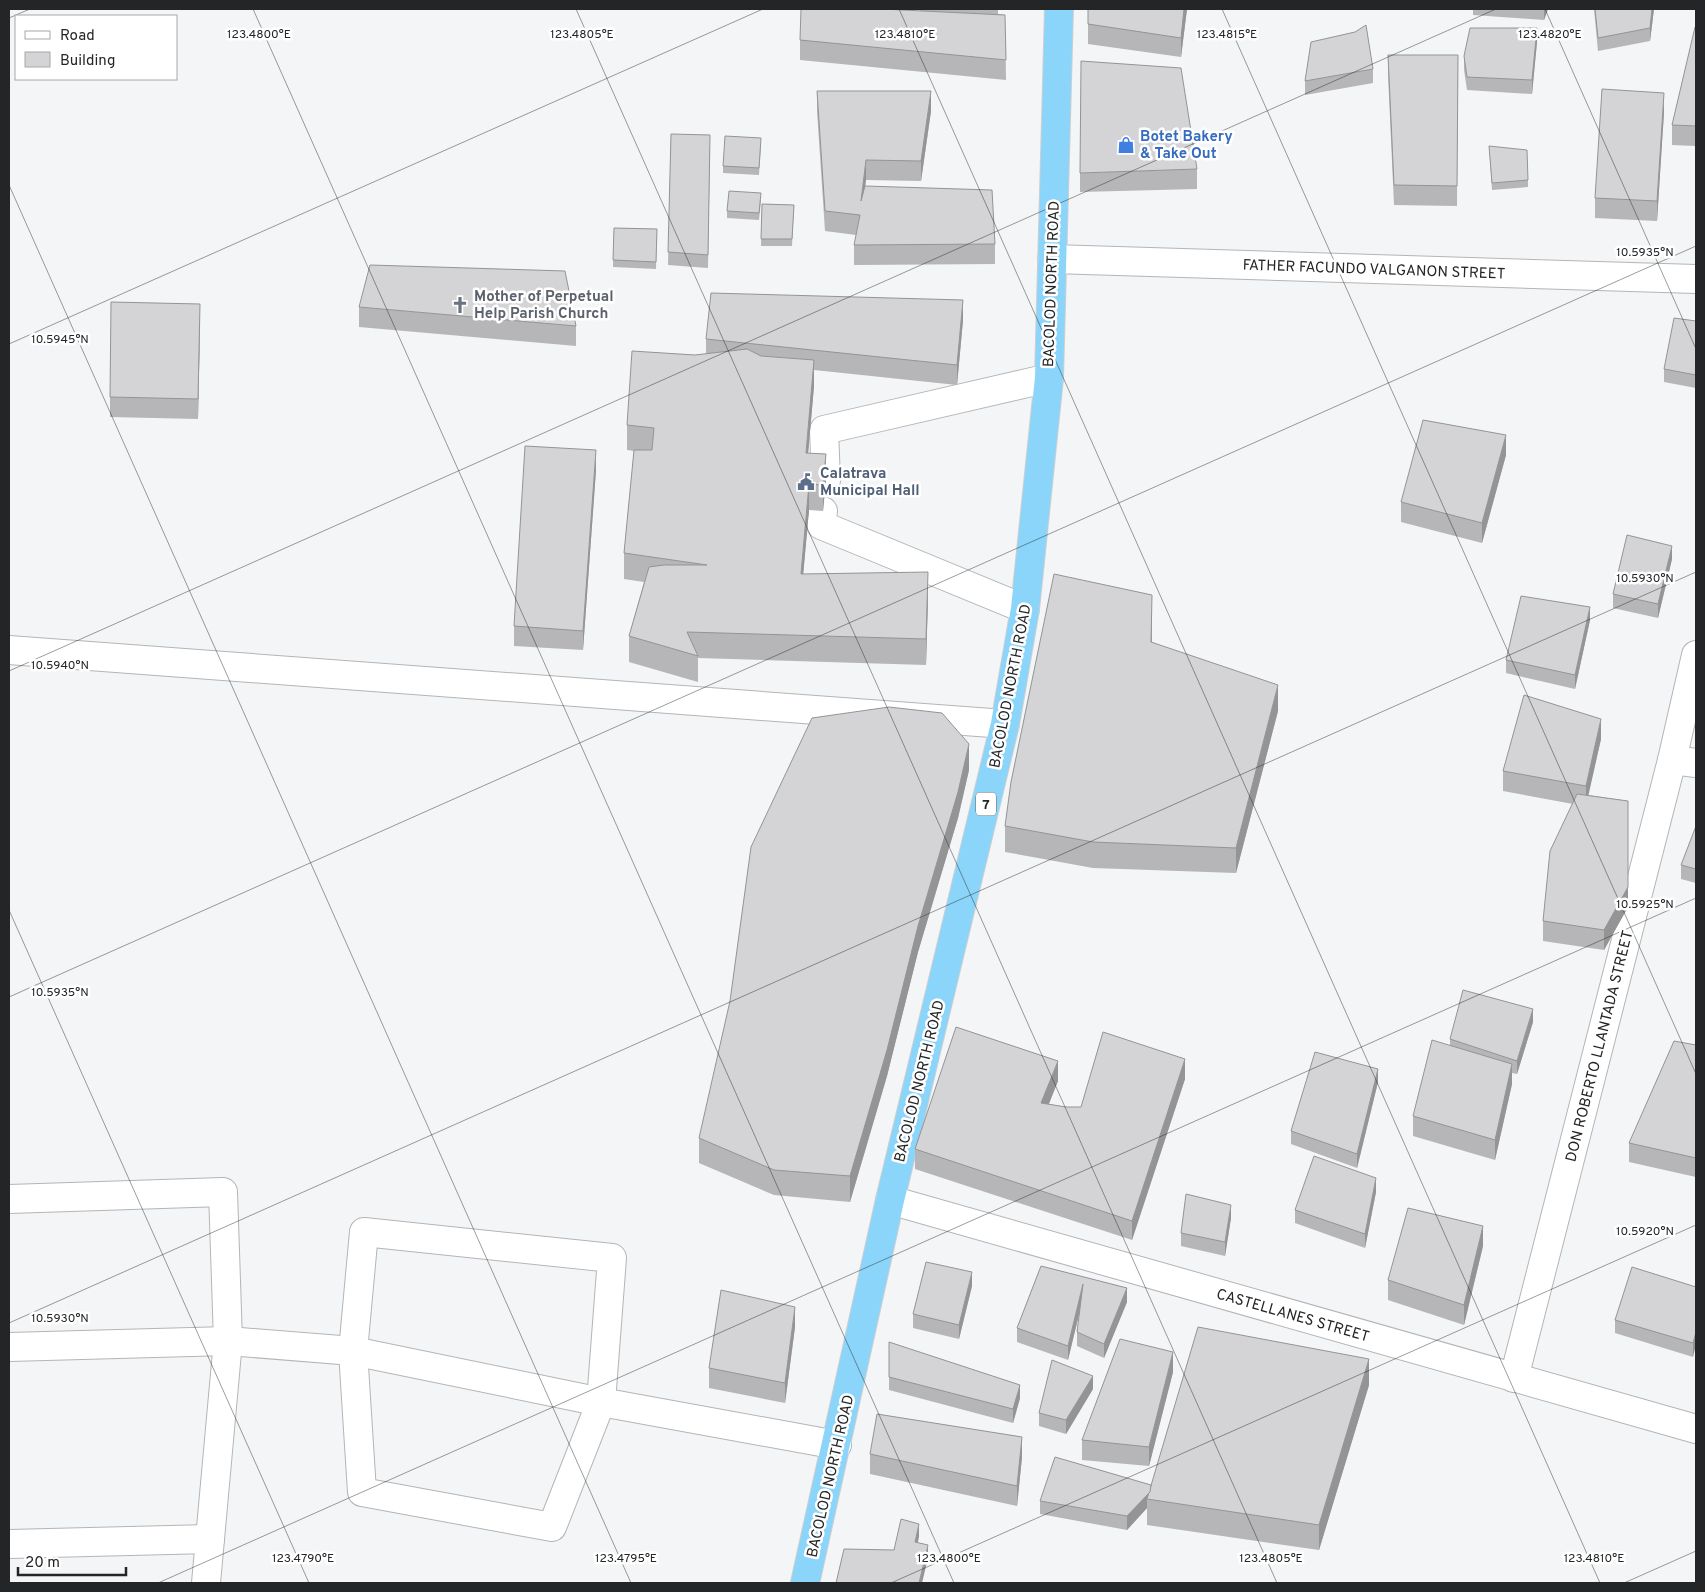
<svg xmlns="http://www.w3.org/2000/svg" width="1705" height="1592" viewBox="0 0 1705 1592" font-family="Overpass,sans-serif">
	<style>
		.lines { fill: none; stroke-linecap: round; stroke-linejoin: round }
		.minor-casing { stroke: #b3b5b7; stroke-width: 30 }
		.highway-casing { stroke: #cfcfcf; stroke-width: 30 }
		.minor { stroke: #fff; stroke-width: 28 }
		.highway { stroke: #8bd4fa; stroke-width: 28 }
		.wall { fill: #b6b5b7 }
		.shaded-wall { fill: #949495 }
		.building { fill: #d4d3d5; stroke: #949495 }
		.ticks { fill: none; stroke: #242526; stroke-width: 1; stroke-opacity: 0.45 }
		.labels { text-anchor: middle; stroke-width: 5; stroke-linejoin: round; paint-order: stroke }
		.shield { fill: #fff; stroke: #666667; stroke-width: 1 }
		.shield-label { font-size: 14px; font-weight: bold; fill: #242526 }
		.shop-label { font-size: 15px; font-weight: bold; fill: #366cbe; stroke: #fff; text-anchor: start }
		.street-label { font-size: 15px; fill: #242526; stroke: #fff }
		.worship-label { font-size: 15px; font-weight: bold; fill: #5b616d; stroke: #fff; text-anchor: start }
		.service-label { font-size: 15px; font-weight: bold; fill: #4e5e75; stroke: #fff; text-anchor: start }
		.ticks-label { font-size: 12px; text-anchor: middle; fill: #242526; stroke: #fff; stroke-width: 5; stroke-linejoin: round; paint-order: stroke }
	</style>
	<rect width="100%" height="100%" fill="#f3f5f7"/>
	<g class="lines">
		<g class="minor-casing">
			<g id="minor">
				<polyline points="1052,259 1696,279"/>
				<polyline points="826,480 824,430 1049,378"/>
				<polyline points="823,511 821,525 1025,609"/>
				<polyline points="9,650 1005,724"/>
				<polyline points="1672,760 1696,763"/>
				<polyline points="9,1199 223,1192 228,1341 206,1583"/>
				<polyline points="890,1200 1696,1429"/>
				<polygon points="364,1232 612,1258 601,1402 552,1527 362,1492 353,1351"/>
				<polyline points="9,1347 228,1341 353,1351 601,1402 837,1445"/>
				<polyline points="1514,1378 1672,760 1696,655"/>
				<polyline points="9,1544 210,1539"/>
			</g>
		</g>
		<g class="highway-casing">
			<polyline id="highway" points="805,1583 890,1200 1005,724 1025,609 1049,378 1059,9"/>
		</g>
		<use href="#minor" class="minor"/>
		<use href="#highway" class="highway"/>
	</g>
	<g class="wall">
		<polygon points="920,9 998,9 998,14 1005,15 1006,80 800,60 800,40 920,11"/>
		<polygon points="1187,9 1181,57 1088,44 1088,24"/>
		<polygon points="1473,9 1548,9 1544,20 1473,15"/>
		<polygon points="1594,9 1654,9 1650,41 1598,51"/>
		<polygon points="1696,27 1696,146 1672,145 1672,125"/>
		<polygon points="1537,42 1532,94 1467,90 1464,70 1464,56"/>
		<polygon points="1388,55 1458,55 1457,206 1394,205 1388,75"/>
		<polygon points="1373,69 1373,83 1305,95 1305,81"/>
		<polygon points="817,91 931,111 921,181 866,180 865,186 995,244 995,264 854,265 854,245 856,235 825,231 817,111"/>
		<polygon points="1664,112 1657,221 1595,218 1595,198"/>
		<polygon points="671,134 710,148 708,268 668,265"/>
		<polygon points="761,145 759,175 723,173 723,166"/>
		<polygon points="1489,146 1528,180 1528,187 1492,190"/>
		<polygon points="1197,169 1197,189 1080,192 1080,173"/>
		<polygon points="761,200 759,220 727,218 727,211"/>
		<polygon points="762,204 794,205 792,246 761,246"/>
		<polygon points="614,228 657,229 656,269 613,267"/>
		<polygon points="359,307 576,326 576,346 359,327"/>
		<polygon points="963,320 957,385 814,370 814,386 808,453 826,480 823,511 809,510 803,574 928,598 926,665 698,658 698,682 629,662 629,636 644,582 624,579 624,553 634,451 627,450 627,425 695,355 706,354 706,339"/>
		<polygon points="1696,321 1696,388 1664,382 1664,369"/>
		<polygon points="200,324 198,419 110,417 110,397"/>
		<polygon points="1506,455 1482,543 1401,522 1401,502"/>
		<polygon points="596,470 583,650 514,646 514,626"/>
		<polygon points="1672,559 1658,618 1613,608 1613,594"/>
		<polygon points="1152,620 1152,642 1278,711 1236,873 1093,868 1005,852 1005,826"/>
		<polygon points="1590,620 1575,689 1506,673 1506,660"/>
		<polygon points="1601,739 1588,795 1628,801 1628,907 1604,950 1543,941 1543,921 1573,804 1503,791 1503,771"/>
		<polygon points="969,770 958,818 918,952 887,1076 850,1202 774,1195 699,1163 699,1138"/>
		<polygon points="1696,826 1696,883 1681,879 1681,865"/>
		<polygon points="1533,1022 1517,1074 1512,1073 1512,1084 1495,1160 1413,1136 1413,1116 1450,1045 1450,1039"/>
		<polygon points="1696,1045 1696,1177 1629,1162 1629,1143"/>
		<polygon points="1185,1079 1132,1240 915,1169 915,1149 1058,1081 1049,1104 1066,1107 1081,1107"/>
		<polygon points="1378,1082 1357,1168 1291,1144 1291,1131"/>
		<polygon points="1376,1192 1365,1248 1295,1223 1295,1210"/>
		<polygon points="1231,1218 1225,1256 1181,1246 1181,1233"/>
		<polygon points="1483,1246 1464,1325 1388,1300 1388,1280"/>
		<polygon points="1041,1266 1127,1288 1127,1302 1104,1358 1077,1346 1077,1332 1080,1311 1068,1360 1017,1342 1017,1328"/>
		<polygon points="972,1286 959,1339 913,1328 913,1314"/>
		<polygon points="1696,1287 1693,1357 1615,1333 1615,1320"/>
		<polygon points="795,1327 785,1403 709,1388 709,1368"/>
		<polygon points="889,1342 1020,1398 1013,1423 889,1390"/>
		<polygon points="1173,1372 1149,1466 1082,1460 1082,1440"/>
		<polygon points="1369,1385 1319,1550 1147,1525 1147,1508 1127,1530 1040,1514 1040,1501 1151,1485"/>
		<polygon points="1093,1389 1066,1434 1039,1426 1039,1413"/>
		<polygon points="870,1454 1022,1457 1017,1506 870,1474"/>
	</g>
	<g class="shaded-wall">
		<polygon points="1184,9 1187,9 1181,57 1181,38"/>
		<polygon points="1544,9 1548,9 1544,20"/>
		<polygon points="1652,9 1654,9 1650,41 1650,28"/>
		<polygon points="1537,28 1537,42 1532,94 1532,80"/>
		<polygon points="931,91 931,111 921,181 921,161"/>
		<polygon points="1664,93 1664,112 1657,221 1657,201"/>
		<polygon points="866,160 866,180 861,221 861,201"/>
		<polygon points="963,300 963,320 957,385 957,365"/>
		<polygon points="200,304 200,324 198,419 198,399"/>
		<polygon points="814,360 814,386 806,478 806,453"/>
		<polygon points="1506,435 1506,455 1482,543 1482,523"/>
		<polygon points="596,450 596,470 583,650 583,631"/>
		<polygon points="826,454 826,480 823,511 823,485"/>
		<polygon points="809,484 809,510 801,599 801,574"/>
		<polygon points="1672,546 1672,559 1658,618 1658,604"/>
		<polygon points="928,572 928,598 926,665 926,639"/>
		<polygon points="1152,595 1152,620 1151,667 1151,642"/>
		<polygon points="1590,607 1590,620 1575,689 1575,675"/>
		<polygon points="1278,685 1278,711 1236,873 1236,848"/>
		<polygon points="1601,719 1601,739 1586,806 1586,786"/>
		<polygon points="969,744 969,770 958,818 918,952 887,1076 850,1202 850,1176 918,926"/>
		<polygon points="1628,887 1628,907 1604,950 1604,930"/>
		<polygon points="1533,1009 1533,1022 1517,1074 1517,1061"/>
		<polygon points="1185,1059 1185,1079 1132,1240 1132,1221"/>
		<polygon points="1058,1061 1058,1081 1041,1123 1041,1103"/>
		<polygon points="1512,1064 1512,1084 1495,1160 1495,1140"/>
		<polygon points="1378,1069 1378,1082 1357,1168 1357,1154"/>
		<polygon points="1376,1178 1376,1192 1365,1248 1365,1234"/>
		<polygon points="1231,1205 1231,1218 1225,1256 1225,1242"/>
		<polygon points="1483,1226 1483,1246 1464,1325 1464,1305"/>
		<polygon points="972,1272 972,1286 959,1339 959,1325"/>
		<polygon points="1083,1284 1083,1297 1068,1360 1068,1346"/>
		<polygon points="1127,1288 1127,1302 1104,1358 1104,1344"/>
		<polygon points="795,1307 795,1327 785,1403 785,1383"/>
		<polygon points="1696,1332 1696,1345 1693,1357 1693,1343"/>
		<polygon points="1173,1352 1173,1372 1149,1466 1149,1447"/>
		<polygon points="1369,1359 1369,1385 1319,1550 1319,1525"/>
		<polygon points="1093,1376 1093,1389 1066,1434 1066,1420"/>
		<polygon points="1020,1385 1020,1398 1013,1423 1013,1409"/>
		<polygon points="1022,1437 1022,1457 1017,1506 1017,1486"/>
		<polygon points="1155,1486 1147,1499 1147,1508 1127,1530 1127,1516"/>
		<polygon points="919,1524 919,1537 915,1555 915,1542"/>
		<polygon points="928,1545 928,1558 922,1583 919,1583"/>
	</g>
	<g class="building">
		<polygon points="801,9 882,9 1005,15 1006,60 800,40"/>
		<polygon points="1088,9 1184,9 1181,38 1088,24"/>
		<polygon points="1595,9 1652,9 1650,28 1598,38"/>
		<polygon points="1366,25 1373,69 1305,81 1311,42 1355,32"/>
		<polygon points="1695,27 1696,27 1696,126 1672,125"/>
		<polygon points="1470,28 1537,28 1532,80 1467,77 1464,56"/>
		<polygon points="1388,55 1458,55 1457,186 1394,185"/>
		<polygon points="1081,61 1181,68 1197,169 1080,173"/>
		<polygon points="1602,89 1664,93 1657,201 1595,198"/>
		<polygon points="817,91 931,91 921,161 866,160 861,201 865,186 992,190 995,244 854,245 860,215 825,211"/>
		<polygon points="671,134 710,135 708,255 668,252"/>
		<polygon points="725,136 761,138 759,168 723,166"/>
		<polygon points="1489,146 1527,150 1528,180 1492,183"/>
		<polygon points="729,191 761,193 759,213 727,211"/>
		<polygon points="762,204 794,205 792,239 761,239"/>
		<polygon points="614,228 657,229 656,262 613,260"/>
		<polygon points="370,265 565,271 576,326 359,307"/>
		<polygon points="711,293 963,300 957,365 706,339"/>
		<polygon points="111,302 200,304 198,399 110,397"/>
		<polygon points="1674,318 1696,321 1696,375 1664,369"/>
		<polygon points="747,349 761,356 814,360 806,453 826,454 823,485 809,484 801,574 928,572 926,639 687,632 698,656 629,636 649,567 664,565 707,565 624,553 634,450 652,450 654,428 627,425 632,351 695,355"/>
		<polygon points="1423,420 1506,435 1482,523 1401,502"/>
		<polygon points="525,446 596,450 583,631 514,626"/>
		<polygon points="1627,535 1672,546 1658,604 1613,594"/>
		<polygon points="1054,574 1152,595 1151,642 1278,685 1236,848 1093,842 1005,826 1011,782"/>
		<polygon points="1521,596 1590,607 1575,675 1506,660"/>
		<polygon points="1524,695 1601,719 1586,786 1503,771"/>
		<polygon points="889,707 942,713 969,744 958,792 918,926 887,1050 850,1176 774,1170 699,1138 730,1001 751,847 812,718"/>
		<polygon points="1577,794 1628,801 1628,887 1604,930 1543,921 1550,851"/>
		<polygon points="1696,826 1696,869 1681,865"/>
		<polygon points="1463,990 1533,1009 1517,1061 1450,1039"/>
		<polygon points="956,1027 1058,1061 1041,1103 1066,1107 1081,1107 1103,1032 1185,1059 1132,1221 915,1149"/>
		<polygon points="1432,1040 1512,1064 1495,1140 1413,1116"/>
		<polygon points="1674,1041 1696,1045 1696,1158 1629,1143"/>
		<polygon points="1315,1052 1378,1069 1357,1154 1291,1131"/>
		<polygon points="1314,1156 1376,1178 1365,1234 1295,1210"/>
		<polygon points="1186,1194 1231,1205 1225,1242 1181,1233"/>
		<polygon points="1408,1208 1483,1226 1464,1305 1388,1280"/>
		<polygon points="926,1262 972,1272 959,1325 913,1314"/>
		<polygon points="1041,1266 1127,1288 1104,1344 1077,1332 1083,1284 1068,1346 1017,1328"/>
		<polygon points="1632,1267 1696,1287 1696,1332 1693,1343 1615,1320"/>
		<polygon points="721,1290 795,1307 785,1383 709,1368"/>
		<polygon points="1198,1327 1369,1359 1319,1525 1147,1499"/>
		<polygon points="1120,1339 1173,1352 1149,1447 1082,1440"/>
		<polygon points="889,1342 1020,1385 1013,1409 889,1377"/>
		<polygon points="1052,1360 1093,1376 1066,1420 1039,1413"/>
		<polygon points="877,1414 1022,1437 1017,1486 870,1454"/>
		<polygon points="1055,1457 1151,1485 1150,1492 1127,1516 1040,1501"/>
		<polygon points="901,1519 919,1524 915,1542 928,1545 919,1583 836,1583 844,1549 894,1550"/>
	</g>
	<path class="ticks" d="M 253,9 L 954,1583M 576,9 L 1277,1583M 899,9 L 1600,1583M 1222,9 L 1696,1074M 1545,9 L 1696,349M 9,18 L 30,9M 9,185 L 631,1583M 9,344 L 763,9M 9,671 L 1496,9M 9,910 L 309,1583M 9,997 L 1696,246M 9,1323 L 1696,572M 158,1583 L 1696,898M 891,1583 L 1696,1225M 1624,1583 L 1696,1551"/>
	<defs>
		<g id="shop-bare" transform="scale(1.35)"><path d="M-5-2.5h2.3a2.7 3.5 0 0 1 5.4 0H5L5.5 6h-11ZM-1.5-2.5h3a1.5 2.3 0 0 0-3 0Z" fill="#3f7fe0" stroke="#fff" stroke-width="2.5" paint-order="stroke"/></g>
		<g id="church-bare" transform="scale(1.35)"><path d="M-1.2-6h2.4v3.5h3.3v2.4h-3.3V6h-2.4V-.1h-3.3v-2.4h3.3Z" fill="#6b7280" stroke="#fff" stroke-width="2.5" paint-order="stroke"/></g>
		<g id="civic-bare" transform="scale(1.35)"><path d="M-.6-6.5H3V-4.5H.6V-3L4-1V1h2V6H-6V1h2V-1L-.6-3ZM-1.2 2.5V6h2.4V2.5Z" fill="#5c6f8a" stroke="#fff" stroke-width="2.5" paint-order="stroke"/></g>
	</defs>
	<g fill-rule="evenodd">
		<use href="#shop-bare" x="1126" y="145"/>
		<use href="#church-bare" x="460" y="305"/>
		<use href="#civic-bare" x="806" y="482"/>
	</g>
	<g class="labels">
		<rect class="shield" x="976" y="792.5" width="20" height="23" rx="4"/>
		<g class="shield-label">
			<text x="986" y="809">7</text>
		</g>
		<g class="shop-label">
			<text x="1140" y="141">Botet Bakery<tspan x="1140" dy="17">&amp; Take Out</tspan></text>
		</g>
		<g class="street-label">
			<text transform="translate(1374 269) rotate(2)" y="5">FATHER FACUNDO VALGANON STREET</text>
			<text transform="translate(1051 284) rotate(-88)" y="5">BACOLOD NORTH ROAD</text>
			<text transform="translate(1010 686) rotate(-79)" y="5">BACOLOD NORTH ROAD</text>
			<text transform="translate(1599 1046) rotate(-76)" y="5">DON ROBERTO LLANTADA STREET</text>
			<text transform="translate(919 1081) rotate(-76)" y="5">BACOLOD NORTH ROAD</text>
			<text transform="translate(1293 1315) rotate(16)" y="5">CASTELLANES STREET</text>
			<text transform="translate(830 1476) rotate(-77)" y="5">BACOLOD NORTH ROAD</text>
		</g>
		<g class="worship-label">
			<text x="474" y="301">Mother of Perpetual<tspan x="474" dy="17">Help Parish Church</tspan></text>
		</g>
		<g class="service-label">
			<text x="820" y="478">Calatrava<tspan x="820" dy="17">Municipal Hall</tspan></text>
		</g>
	</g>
	<g class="ticks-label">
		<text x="259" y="38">123.4800°E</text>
		<text x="582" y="38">123.4805°E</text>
		<text x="905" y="38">123.4810°E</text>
		<text x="1227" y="38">123.4815°E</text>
		<text x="1550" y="38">123.4820°E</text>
		<text x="1645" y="256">10.5935°N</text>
		<text x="60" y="343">10.5945°N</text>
		<text x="1645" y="582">10.5930°N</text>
		<text x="60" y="669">10.5940°N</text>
		<text x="1645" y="908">10.5925°N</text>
		<text x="60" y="996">10.5935°N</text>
		<text x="1645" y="1235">10.5920°N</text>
		<text x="60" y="1322">10.5930°N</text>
		<text x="303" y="1562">123.4790°E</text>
		<text x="626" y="1562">123.4795°E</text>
		<text x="949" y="1562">123.4800°E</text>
		<text x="1271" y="1562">123.4805°E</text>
		<text x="1594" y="1562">123.4810°E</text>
	</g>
	<rect width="1705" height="1592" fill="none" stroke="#242526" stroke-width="20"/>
	<rect x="15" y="15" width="162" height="65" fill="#ffffff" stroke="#a7a8a8"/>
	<rect x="25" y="31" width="25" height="8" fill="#ffffff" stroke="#a7a8a8"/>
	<text x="60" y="40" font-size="15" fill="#242526">Road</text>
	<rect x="25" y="52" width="25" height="15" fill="#d4d3d5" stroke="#a7a8a8"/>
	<text x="60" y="65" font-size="15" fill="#242526">Building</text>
	<path d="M18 1567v8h108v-8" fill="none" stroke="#242526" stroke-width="2.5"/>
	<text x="25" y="1567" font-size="15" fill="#242526" stroke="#ffffff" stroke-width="4" paint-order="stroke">20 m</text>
</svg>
